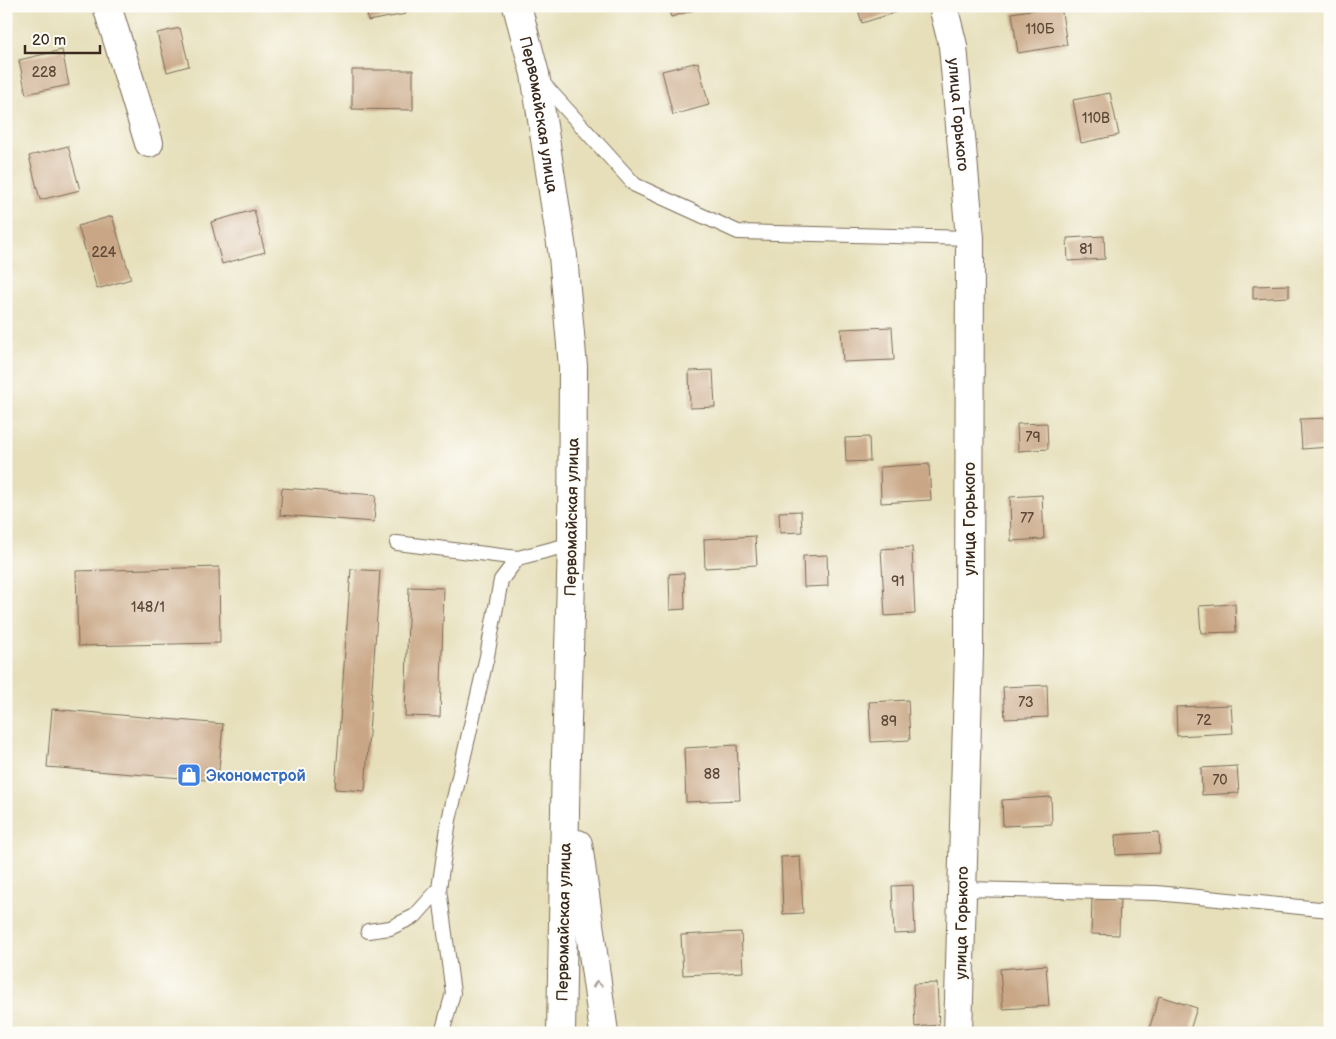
<svg xmlns="http://www.w3.org/2000/svg" width="1336" height="1039" viewBox="0 0 1336 1039" font-family="'Balsamiq Sans',sans-serif">
	<style>
		.building { fill: #c9a786 }
		.lines { fill: none; stroke-linecap: round; stroke-linejoin: round }
		.lane-casing { stroke: #776955; stroke-width: 16 }
		.street-casing { stroke: #776955; stroke-width: 30 }
		.lane { stroke: #fff; stroke-width: 14 }
		.street { stroke: #fff; stroke-width: 28 }
		.oneway { stroke: #a79f9a }
		.labels { text-anchor: middle; stroke-width: 4; stroke-linejoin: round; paint-order: stroke }
		.number-label { font-size: 14px; fill: #5e4938 }
		.street-label { font-size: 16px; fill: #3b2a1e; stroke: #fdfcf7 }
		.shop-label { font-size: 16px; font-weight: bold; fill: #366cbe; stroke: #fdfcf7; text-anchor: start }
	</style>
	<rect width="100%" height="100%" fill="#fdfcf7"/>
	<filter id="ink" filterUnits="userSpaceOnUse"><feTurbulence type="fractalNoise" baseFrequency=".02" numOctaves="2"/><feDisplacementMap in="SourceGraphic" scale="10" xChannelSelector="R" yChannelSelector="G"/><feConvolveMatrix kernelMatrix="1 2 1 2 8 2 1 2 1" color-interpolation-filters="sRGB"/></filter>
	<filter id="wash" filterUnits="userSpaceOnUse"><feTurbulence type="fractalNoise" baseFrequency=".0096" numOctaves="4" result="noise"/><feDisplacementMap in="SourceGraphic" scale="20" xChannelSelector="R" yChannelSelector="G"/><feGaussianBlur stdDeviation="1.12" result="paint"/><feColorMatrix in="noise" values="0 0 0 0 0 0 0 0 0 0 0 0 0 0 0 0 0 1.4 0 .05"/><feComposite in="paint" operator="in"/></filter>
	<g filter="url(#wash)">
		<rect width="100%" height="100%" fill="#e6dfba"/>
		<g id="blocks">
			<g class="building">
				<polygon points="366,6 405,6 406,14 368,21"/>
				<polygon points="667,6 704,6 704,7 671,17"/>
				<polygon points="857,6 896,6 897,12 862,23"/>
				<polygon points="1055,6 1061,6 1067,45 1018,53 1012,13"/>
				<polygon points="180,28 189,66 167,72 157,33"/>
				<polygon points="62,50 69,85 26,94 19,60"/>
				<polygon points="698,62 709,105 673,115 662,71"/>
				<polygon points="352,70 413,70 413,110 352,109"/>
				<polygon points="1110,93 1119,135 1081,143 1073,100"/>
				<polygon points="68,146 80,190 40,200 29,156"/>
				<polygon points="254,210 265,252 222,264 211,222"/>
				<polygon points="112,216 131,279 97,289 78,226"/>
				<polygon points="1104,236 1105,259 1068,261 1067,238"/>
				<polygon points="1289,285 1289,297 1253,299 1253,286"/>
				<polygon points="892,327 894,360 843,362 841,329"/>
				<polygon points="713,370 715,407 690,408 689,371"/>
				<polygon points="1330,418 1330,447 1302,449 1300,419"/>
				<polygon points="1047,423 1048,449 1018,451 1017,424"/>
				<polygon points="869,437 870,461 846,462 845,438"/>
				<polygon points="929,464 931,500 881,503 880,467"/>
				<polygon points="282,488 376,495 374,522 280,515"/>
				<polygon points="1042,495 1044,539 1011,541 1010,497"/>
				<polygon points="801,511 802,532 780,533 779,512"/>
				<polygon points="755,536 757,565 705,568 704,539"/>
				<polygon points="912,547 915,614 885,616 881,549"/>
				<polygon points="827,555 828,586 804,587 803,556"/>
				<polygon points="219,567 220,643 78,646 76,571"/>
				<polygon points="351,569 380,571 365,791 335,789"/>
				<polygon points="684,573 685,609 670,610 669,574"/>
				<polygon points="409,587 444,588 440,717 405,716"/>
				<polygon points="1235,604 1236,632 1201,633 1199,606"/>
				<polygon points="1047,685 1048,717 1005,719 1003,687"/>
				<polygon points="908,700 910,740 871,742 869,702"/>
				<polygon points="1231,705 1233,733 1177,736 1176,707"/>
				<polygon points="52,709 223,724 218,781 47,767"/>
				<polygon points="737,745 740,800 686,802 684,748"/>
				<polygon points="1237,766 1239,793 1202,795 1201,768"/>
				<polygon points="1051,797 1052,824 1003,826 1002,800"/>
				<polygon points="1159,832 1160,853 1116,855 1115,835"/>
				<polygon points="800,856 803,913 783,914 781,857"/>
				<polygon points="913,885 915,933 894,934 892,886"/>
				<polygon points="1092,897 1120,898 1119,935 1091,934"/>
				<polygon points="741,932 743,972 683,975 681,935"/>
				<polygon points="1046,965 1049,1006 1003,1009 1000,969"/>
				<polygon points="937,983 939,1025 915,1027 913,984"/>
				<polygon points="1159,996 1197,1008 1189,1033 1148,1033"/>
			</g>
		</g>
	</g>
	<g filter="url(#ink)">
		<use href="#blocks" fill-opacity="0" stroke="#776955" stroke-width="1"/>
		<g class="lines">
			<g class="lane-casing">
				<g id="lane">
					<polyline points="540,80 635,185 738,232 970,238"/>
					<polyline points="397,543 518,558"/>
					<polyline points="439,889 453,993 442,1033"/>
					<polyline points="961,889 1157,893 1330,910"/>
					<polyline points="368,931 390,928 415,916 439,889 449,820 487,656 501,580 518,558 572,544"/>
				</g>
			</g>
			<g class="street-casing">
				<g id="street">
					<polyline points="107,6 149,143"/>
					<path id="s1" d="M 517,6 L 535,74 L 563,256 L 573,367 L 572,544 L 566,756 L 561,1033"/>
					<path id="s2" d="M 943,6 L 953,46 L 970,238 L 969,653 L 958,1033"/>
					<polyline points="578,844 604,1033"/>
				</g>
			</g>
			<use href="#lane" class="lane"/>
			<use href="#street" class="street"/>
		</g>
		<defs><path id="oneway-chevron" d="M-2-3.5L2.5 0L-2 3.5" fill="none" stroke-width="1.6" stroke-linecap="round" stroke-linejoin="round" transform="scale(1.25)"/></defs>
		<use class="oneway" href="#oneway-chevron" transform="translate(597 984) rotate(-98)"/>
	</g>
	<defs>
		<g id="shop-square" transform="scale(1.25)"><rect x="-9" y="-9" width="18" height="18" rx="4" fill="#3f7fe0" stroke="#fdfcf7"/><path d="M-5-2.5h2.3a2.7 3.5 0 0 1 5.4 0H5L5.5 6h-11ZM-1.5-2.5h3a1.5 2.3 0 0 0-3 0Z" fill="#fff"/></g>
	</defs>
	<g fill-rule="evenodd">
		<use href="#shop-square" x="189" y="775"/>
	</g>
	<g class="labels">
		<g class="number-label">
			<text x="1040" y="34">110Б</text>
			<text x="44" y="77">228</text>
			<text x="1096" y="123">110В</text>
			<text x="1086" y="254">81</text>
			<text x="104" y="257">224</text>
			<text x="1033" y="442">79</text>
			<text x="1027" y="523">77</text>
			<text x="898" y="586">91</text>
			<text x="148" y="612">148/1</text>
			<text x="1026" y="707">73</text>
			<text x="1204" y="725">72</text>
			<text x="889" y="726">89</text>
			<text x="712" y="779">88</text>
			<text x="1220" y="785">70</text>
		</g>
		<g class="street-label">
			<text dy="6" stroke="none"><textPath href="#s2" startOffset="110">улица Горького</textPath></text>
			<text dy="6" stroke="none"><textPath href="#s1" startOffset="111">Первомайская улица</textPath></text>
			<text transform="translate(571 517) rotate(-89)" y="6">Первомайская улица</text>
			<text transform="translate(969 519) rotate(-90)" y="6">улица Горького</text>
			<text transform="translate(563 922) rotate(-89)" y="6">Первомайская улица</text>
			<text transform="translate(961 923) rotate(-89)" y="6">улица Горького</text>
		</g>
		<g class="shop-label">
			<text x="206" y="781">Экономстрой</text>
		</g>
	</g>
	<rect width="1336" height="1039" fill="none" stroke="#fdfcf7" stroke-width="25"/>
	<path d="M25 45v8h75v-8" fill="none" stroke="#3b2a1e" stroke-width="2.5"/>
	<text x="32" y="45" font-size="15" fill="#3b2a1e" stroke="#fdfcf7" stroke-width="4" paint-order="stroke">20 m</text>
</svg>
